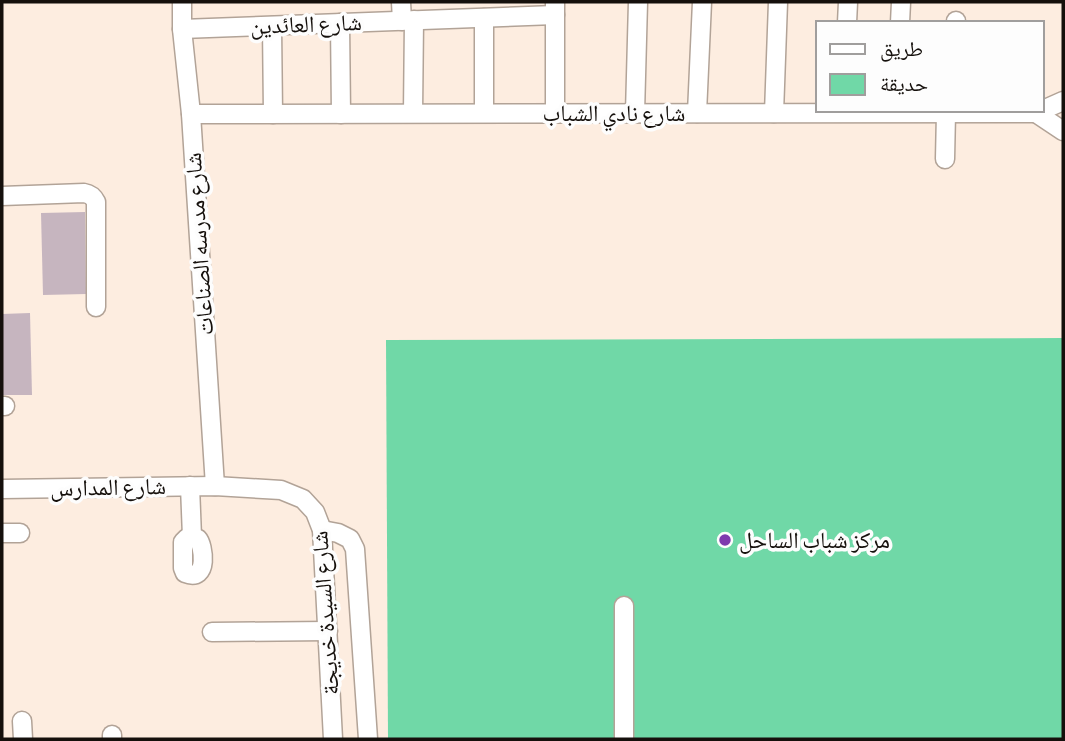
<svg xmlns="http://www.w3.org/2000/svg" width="1065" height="741" viewBox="0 0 1065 741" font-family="'Sofia Sans Condensed','Noto Naskh Arabic',sans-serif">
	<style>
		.green { fill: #70d8a7 }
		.building { fill: #c6b5bf }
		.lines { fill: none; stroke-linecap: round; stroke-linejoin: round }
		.minor-casing { stroke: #b2a397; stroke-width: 21 }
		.minor { stroke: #fff; stroke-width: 18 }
		.poi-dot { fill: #7e3aae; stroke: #fdfdfd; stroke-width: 2.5 }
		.labels { text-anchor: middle; stroke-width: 7; stroke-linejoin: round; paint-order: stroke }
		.street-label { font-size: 23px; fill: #15100c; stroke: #fdfdfd }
		.poi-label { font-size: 23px; fill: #15100c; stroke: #fdfdfd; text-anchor: start }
	</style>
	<rect width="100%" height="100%" fill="#fdede0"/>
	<polygon class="green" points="1063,338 1063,739 388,739 386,340"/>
	<g class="building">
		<polygon points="85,212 86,294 43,295 41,213"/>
		<polygon points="30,313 32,395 2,395 2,314"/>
	</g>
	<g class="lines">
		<g class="minor-casing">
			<g id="minor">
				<polyline points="182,2 182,29 191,114 215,486"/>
				<polyline points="401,2 402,21"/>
				<polyline points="484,18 484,113"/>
				<polyline points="956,21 956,23"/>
				<polyline points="340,23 341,114"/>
				<polyline points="847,23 848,2"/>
				<polyline points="900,23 901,2"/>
				<polyline points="272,26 273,114"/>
				<polyline points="182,29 555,15"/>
				<polyline points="413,113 414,20"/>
				<polyline points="555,113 555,2"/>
				<polyline points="635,113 638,2"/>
				<polyline points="697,113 702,2"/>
				<polyline points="774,113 778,2"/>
				<polyline points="1036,113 1063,131"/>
				<polyline points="191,114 1036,113 1063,101"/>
				<polyline points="945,159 946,113"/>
				<path d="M 2,196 L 84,193 C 90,194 93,196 96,202 L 96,307"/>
				<polyline points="2,406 5,406"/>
				<polyline points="190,486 192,537"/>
				<polyline points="2,489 215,486 281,490 303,499 315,512 322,530 333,739"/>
				<polyline points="322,530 338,533 350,539 355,549 368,739"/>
				<polyline points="2,533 20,533"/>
				<path d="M 192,537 C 194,538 196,538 198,539 C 203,544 210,583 185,573 L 183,568 L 183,542 L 187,538 Z"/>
				<polyline points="624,606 624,739"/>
				<polyline points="212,632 328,631"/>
				<polyline points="22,721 23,739"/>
				<polyline points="112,735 112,739"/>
			</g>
		</g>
		<use href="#minor" class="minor"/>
	</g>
	<circle class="poi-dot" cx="725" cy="540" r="7"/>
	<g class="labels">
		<g class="street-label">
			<text transform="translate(306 24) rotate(-2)" y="8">شارع العائدين</text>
			<text x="614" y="121">شارع نادي الشباب</text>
			<text transform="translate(199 244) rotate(-94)" y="8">شارع مدرسه الصناعات</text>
			<text transform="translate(108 487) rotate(-1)" y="8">شارع المدارس</text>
			<text transform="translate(325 613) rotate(-94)" y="8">شارع السيدة خديجة</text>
		</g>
		<g class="poi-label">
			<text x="739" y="548">مركز شباب الساحل</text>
		</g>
	</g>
	<rect width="1065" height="741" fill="none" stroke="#15100c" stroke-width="7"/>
	<rect x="816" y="21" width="228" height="91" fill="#fdfdfd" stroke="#a09e9d" stroke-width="2"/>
	<rect x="830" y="44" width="35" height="10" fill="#ffffff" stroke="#a09e9d" stroke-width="2"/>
	<text x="880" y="56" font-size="21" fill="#15100c">طريق</text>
	<rect x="830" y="74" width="35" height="21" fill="#70d8a7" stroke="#a09e9d" stroke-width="2"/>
	<text x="880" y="91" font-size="21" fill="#15100c">حديقة</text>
</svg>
